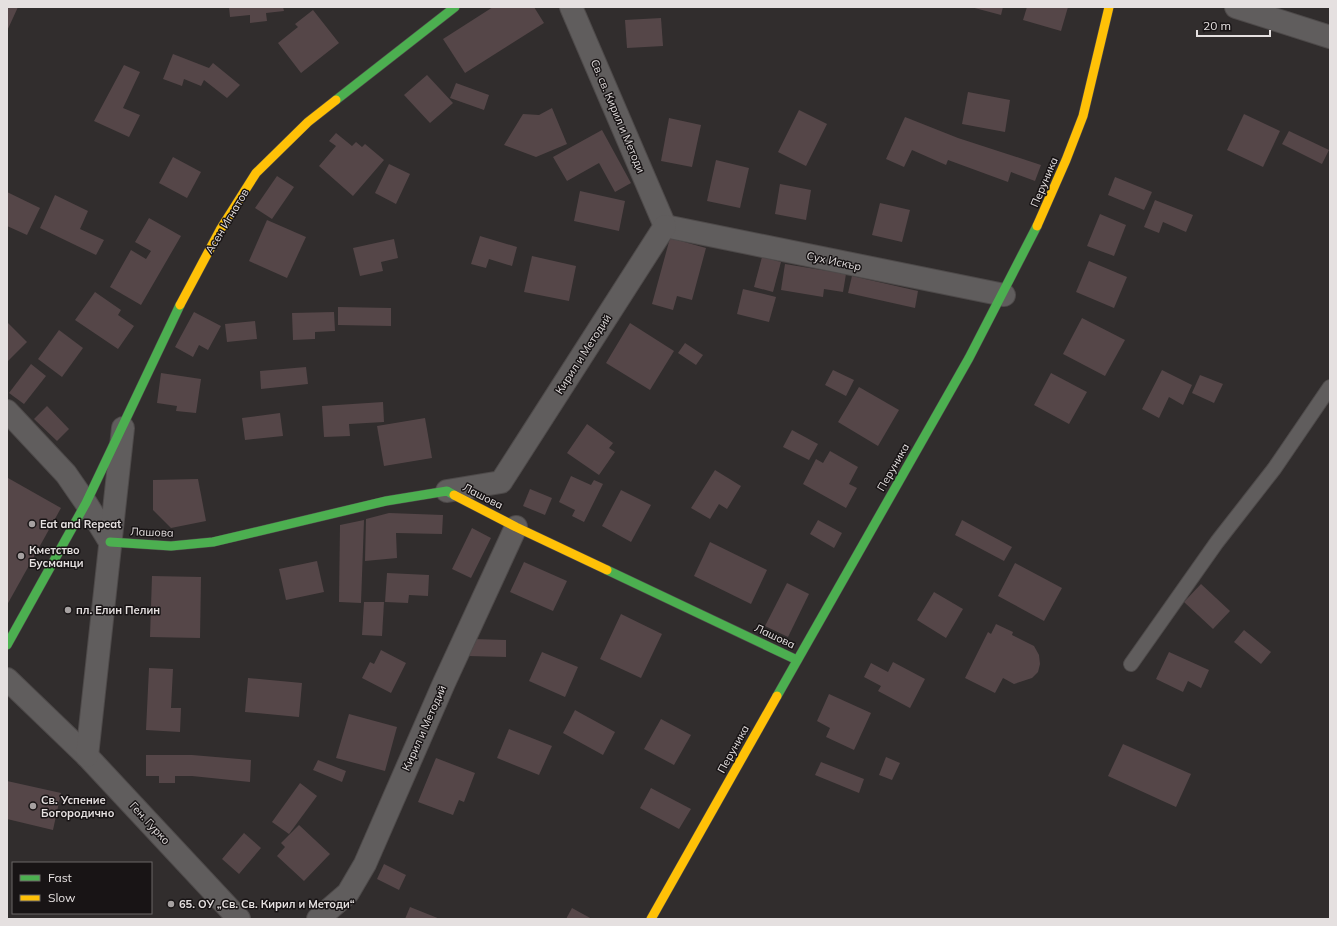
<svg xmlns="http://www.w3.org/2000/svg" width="1337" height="926" viewBox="0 0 1337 926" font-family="Mulish,sans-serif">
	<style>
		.building { fill: #554648 }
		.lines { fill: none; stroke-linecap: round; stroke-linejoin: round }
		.lane-casing { stroke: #4e4a4a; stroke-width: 16 }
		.street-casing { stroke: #4e4a4a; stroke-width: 24 }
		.fast-casing { stroke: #4e4a4a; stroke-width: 10 }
		.slow-casing { stroke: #4e4a4a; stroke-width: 10 }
		.lane { stroke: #605d5d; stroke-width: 14 }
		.street { stroke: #605d5d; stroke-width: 22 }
		.fast { stroke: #4caf50; stroke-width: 9 }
		.slow { stroke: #ffc107; stroke-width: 9 }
		.poi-dot { fill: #a6a1a1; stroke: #181415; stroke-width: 1.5 }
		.labels { text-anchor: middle; stroke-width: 3; stroke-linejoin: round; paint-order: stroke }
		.street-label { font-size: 11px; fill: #e5e0e0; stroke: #181415 }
		.poi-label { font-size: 11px; font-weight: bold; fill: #e5e0e0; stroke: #181415; text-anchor: start }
	</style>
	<rect width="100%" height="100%" fill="#312d2d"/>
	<g class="building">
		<polygon points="7,7 18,7 7,31"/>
		<polygon points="229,7 283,7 284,11 266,13 267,21 250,23 250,15 230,17"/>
		<polygon points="493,7 534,7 544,23 465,73 443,39"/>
		<polygon points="971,7 1003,7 1001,15"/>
		<polygon points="1027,7 1068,7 1061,31 1023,20"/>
		<polygon points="313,10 339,43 301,73 278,43 298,27 295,24"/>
		<polygon points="661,18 663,46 627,48 625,20"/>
		<polygon points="173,54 209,68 213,63 240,85 227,98 204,80 201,86 184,79 182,86 163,79"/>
		<polygon points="124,65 140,72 123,108 140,115 129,137 94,121"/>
		<polygon points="427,75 453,103 430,123 404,95"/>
		<polygon points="456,83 489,95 484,110 450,98"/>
		<polygon points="968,92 1010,100 1005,132 962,124"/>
		<polygon points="552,108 567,144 536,157 504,145 523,114 539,115"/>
		<polygon points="799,110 827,124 806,166 778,152"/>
		<polygon points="1244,114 1280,131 1263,167 1227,150"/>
		<polygon points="905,117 958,138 1041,165 1035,181 1011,172 1008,182 948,160 946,165 912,150 904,167 886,159"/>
		<polygon points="669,118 701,125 692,167 661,161"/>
		<polygon points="602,130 631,183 615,192 599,163 567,181 553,157"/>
		<polygon points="1289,131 1329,150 1322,164 1282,144"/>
		<polygon points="336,133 352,146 356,142 362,147 365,144 384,160 353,196 319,166 336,146 329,141"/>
		<polygon points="173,157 201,172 187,198 159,183"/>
		<polygon points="716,160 749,168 740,208 707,201"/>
		<polygon points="389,164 410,174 396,204 375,193"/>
		<polygon points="277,176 294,187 272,219 255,208"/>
		<polygon points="1115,177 1152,192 1144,210 1108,195"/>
		<polygon points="780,184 811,190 806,220 775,214"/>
		<polygon points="580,191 625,201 619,231 574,221"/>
		<polygon points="7,192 40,208 27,235 7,226"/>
		<polygon points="55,195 88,211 80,229 104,240 96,255 40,228"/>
		<polygon points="1155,200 1193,215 1186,232 1163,222 1159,233 1144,227"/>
		<polygon points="880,203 910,210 902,242 872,235"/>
		<polygon points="1100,214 1126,225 1114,256 1087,246"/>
		<polygon points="149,218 181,236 141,305 110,287 131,250 146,259 151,251 135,242"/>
		<polygon points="267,220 306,237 287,278 249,261"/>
		<polygon points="480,236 517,247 512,266 489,259 486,268 471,264"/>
		<polygon points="670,238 706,248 692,300 677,296 673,310 652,304"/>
		<polygon points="394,239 398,258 381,262 383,271 360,276 353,248"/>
		<polygon points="532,256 576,266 569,301 524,292"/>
		<polygon points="762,257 781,262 773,292 754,287"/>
		<polygon points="1089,261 1127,277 1114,308 1076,292"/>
		<polygon points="785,264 846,274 843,292 824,289 823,297 781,290"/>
		<polygon points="852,276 918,291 915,308 848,293"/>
		<polygon points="743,289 776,297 769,322 737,314"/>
		<polygon points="95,292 121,310 118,315 134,326 118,349 75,320"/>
		<polygon points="338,307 391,308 391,326 338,325"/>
		<polygon points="194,312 221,326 208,350 199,345 193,357 175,347"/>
		<polygon points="334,312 335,331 315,332 315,339 293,340 292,313"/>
		<polygon points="1082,318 1125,340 1105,376 1063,354"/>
		<polygon points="255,321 257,339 227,342 225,324"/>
		<polygon points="7,322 27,342 7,362"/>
		<polygon points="630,323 674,351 650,390 606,363"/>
		<polygon points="59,330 83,348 62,377 38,359"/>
		<polygon points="685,343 703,355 696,365 678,353"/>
		<polygon points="31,364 46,376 24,404 9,393"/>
		<polygon points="306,367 308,384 261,389 260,371"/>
		<polygon points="833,370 854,380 846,396 825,385"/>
		<polygon points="1162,370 1192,385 1183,405 1169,397 1159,418 1142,409"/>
		<polygon points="161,373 201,379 196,413 176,411 177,406 157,403"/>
		<polygon points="1051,373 1087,392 1069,424 1034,405"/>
		<polygon points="1200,375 1223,384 1214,403 1192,393"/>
		<polygon points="859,387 899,410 878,446 838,422"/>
		<polygon points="383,402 384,422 349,424 350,436 324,437 322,406"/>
		<polygon points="47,406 69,429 57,441 34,419"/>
		<polygon points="280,413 283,436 245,440 242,418"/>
		<polygon points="425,418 432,458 384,466 377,426"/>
		<polygon points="587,424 613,443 609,448 615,452 599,475 567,453"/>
		<polygon points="792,430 818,444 809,460 783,447"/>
		<polygon points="830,451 858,467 849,484 857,488 846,508 803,484 816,459 823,463"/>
		<polygon points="715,470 741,486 727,509 719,504 710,519 691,508"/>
		<polygon points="571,476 591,485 594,480 603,484 584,522 572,516 575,510 559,502"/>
		<polygon points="8,478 61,508 7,605 7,479"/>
		<polygon points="198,479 206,521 171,528 153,510 153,480"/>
		<polygon points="530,489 552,498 545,515 523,506"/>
		<polygon points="621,490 651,505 631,542 602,526"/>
		<polygon points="389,513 443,515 442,534 396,533 397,558 365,561 366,519"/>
		<polygon points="364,520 361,603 339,602 340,525"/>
		<polygon points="818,520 842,533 834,548 810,534"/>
		<polygon points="962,520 1012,547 1004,561 955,535"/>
		<polygon points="472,528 491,538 471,578 452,569"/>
		<polygon points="710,542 767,570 751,604 694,576"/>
		<polygon points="317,561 324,592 286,600 279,569"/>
		<polygon points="524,562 567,581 553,611 510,592"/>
		<polygon points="1015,563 1062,588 1044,621 998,596"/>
		<polygon points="387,573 429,575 428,596 409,595 408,603 385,602"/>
		<polygon points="152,576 201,577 200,638 150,637"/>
		<polygon points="787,583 809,594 788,637 765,626"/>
		<polygon points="1201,584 1230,611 1213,629 1184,602"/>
		<polygon points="934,592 963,609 946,638 917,620"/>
		<polygon points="364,602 384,602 382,636 362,635"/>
		<polygon points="621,614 662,634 641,678 600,659"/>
		<polygon points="996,624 1013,632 1012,635 1034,646 1039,655 1040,664 1038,672 1032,678 1014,684 1003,678 995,693 965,678 988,632 991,634"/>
		<polygon points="1244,630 1271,652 1261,664 1234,642"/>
		<polygon points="473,639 506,640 506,657 468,656"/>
		<polygon points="381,650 406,663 391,693 362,678 370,662 374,664"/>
		<polygon points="542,652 578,667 565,697 529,681"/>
		<polygon points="1169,652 1209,670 1201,688 1188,681 1183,692 1156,679"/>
		<polygon points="893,662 925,679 910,708 878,691 881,686 864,677 871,663 888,672"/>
		<polygon points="149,668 173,669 171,708 181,708 180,732 146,730"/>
		<polygon points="248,678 302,683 299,717 245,712"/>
		<polygon points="829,694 871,713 854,750 826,737 830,728 817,721"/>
		<polygon points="575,710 615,732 603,755 563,733"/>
		<polygon points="349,714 397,727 385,771 336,758"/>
		<polygon points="661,719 691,735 674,765 644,749"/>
		<polygon points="509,729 552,746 539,775 497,758"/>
		<polygon points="1123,744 1191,774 1176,807 1108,776"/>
		<polygon points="146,755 192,755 251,760 250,782 192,776 175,776 175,783 159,783 159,776 146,776"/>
		<polygon points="886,757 900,763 892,780 879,775"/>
		<polygon points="436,758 475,773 464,802 459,800 453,815 418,802"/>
		<polygon points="318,760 346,771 342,782 313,770"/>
		<polygon points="821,762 864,779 859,793 815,775"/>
		<polygon points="7,781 61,793 53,830 7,819"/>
		<polygon points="300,783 317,796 289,834 272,822"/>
		<polygon points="651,788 691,809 679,829 640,808"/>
		<polygon points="299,825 330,854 304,881 277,856 285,847 281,843"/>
		<polygon points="244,833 261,848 239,874 222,859"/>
		<polygon points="384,864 406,875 399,890 377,879"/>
		<polygon points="410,907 440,919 405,919"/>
		<polygon points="572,908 592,919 566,919"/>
	</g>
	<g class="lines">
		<g class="lane-casing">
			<polyline id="lane" points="1131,664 1217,542 1274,469 1330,387"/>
		</g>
		<g class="street-casing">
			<g id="street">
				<polyline points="571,7 665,226"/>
				<polyline points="1236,7 1330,37"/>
				<polyline points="665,226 1004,295"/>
				<polyline points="7,411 66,474 86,503 110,542"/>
				<polyline points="447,491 501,482 665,226"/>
				<polyline points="7,679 87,756 239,919"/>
				<polyline points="87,756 123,428"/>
				<polyline points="318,919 348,893 365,864 444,683 516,527"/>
			</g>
		</g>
		<g class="fast-casing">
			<g id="fast">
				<polyline points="336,100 455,7"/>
				<polyline points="110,542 171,546 213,542 386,501 447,491 454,495"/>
				<polyline points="607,570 797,660"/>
				<polyline points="7,645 86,503 180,305"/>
				<polyline points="777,696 969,358 1037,226"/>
			</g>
		</g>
		<g class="slow-casing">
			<g id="slow">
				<polyline points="1037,226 1066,160 1083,116 1109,7"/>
				<polyline points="180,305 220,230 256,173 308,122 336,100"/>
				<polyline points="454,495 516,527 607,570"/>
				<polyline points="651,919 777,696"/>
			</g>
		</g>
		<use href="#lane" class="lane"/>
		<use href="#street" class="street"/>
		<use href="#fast" class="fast"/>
		<use href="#slow" class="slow"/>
	</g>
	<g class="poi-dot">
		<circle cx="32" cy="524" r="4"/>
		<circle cx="21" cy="556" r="4"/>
		<circle cx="68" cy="610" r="4"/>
		<circle cx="33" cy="806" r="4"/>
		<circle cx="171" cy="904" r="4"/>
	</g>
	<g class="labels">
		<g class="street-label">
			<text transform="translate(618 116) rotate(67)" y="4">Св. св. Кирил и Методи</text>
			<text transform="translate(1044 182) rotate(-67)" y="4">Перуника</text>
			<text transform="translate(227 221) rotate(-59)" y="4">Асен Игнатов</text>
			<text transform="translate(834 261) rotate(12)" y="4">Сух Искър</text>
			<text transform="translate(583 354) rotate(-57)" y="4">Кирил и Методий</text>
			<text transform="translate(893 467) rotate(-60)" y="4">Перуника</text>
			<text transform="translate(483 496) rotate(27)" y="4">Лашова</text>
			<text transform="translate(152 532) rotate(2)" y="4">Лашова</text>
			<text transform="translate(775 636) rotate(25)" y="4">Лашова</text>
			<text transform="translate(424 728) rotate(-66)" y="4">Кирил и Методий</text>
			<text transform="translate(733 749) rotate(-61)" y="4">Перуника</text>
			<text transform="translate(150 823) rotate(47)" y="4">Ген. Гурко</text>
		</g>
		<g class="poi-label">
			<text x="40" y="528">Eat and Repeat</text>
			<text x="29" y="554">Кметство<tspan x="29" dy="13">Бусманци</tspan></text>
			<text x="76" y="614">пл. Елин Пелин</text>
			<text x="41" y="804">Св. Успение<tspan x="41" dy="13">Богородично</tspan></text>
			<text x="179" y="908">65. ОУ „Св. Св. Кирил и Методи“</text>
		</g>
	</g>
	<rect width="1337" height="926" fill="none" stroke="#e5e0e0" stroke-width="16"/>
	<rect x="12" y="862" width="140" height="52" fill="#181415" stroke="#6a6666"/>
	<rect x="20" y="875" width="20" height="6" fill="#4caf50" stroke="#6a6666"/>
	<text x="48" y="882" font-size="12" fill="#e5e0e0">Fast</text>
	<rect x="20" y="895" width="20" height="6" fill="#ffc107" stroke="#6a6666"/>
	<text x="48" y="902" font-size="12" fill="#e5e0e0">Slow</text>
	<path d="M1197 30v6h73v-6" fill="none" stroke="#e5e0e0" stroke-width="2"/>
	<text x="1203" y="30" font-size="12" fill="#e5e0e0" stroke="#181415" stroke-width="3" paint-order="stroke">20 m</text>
</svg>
